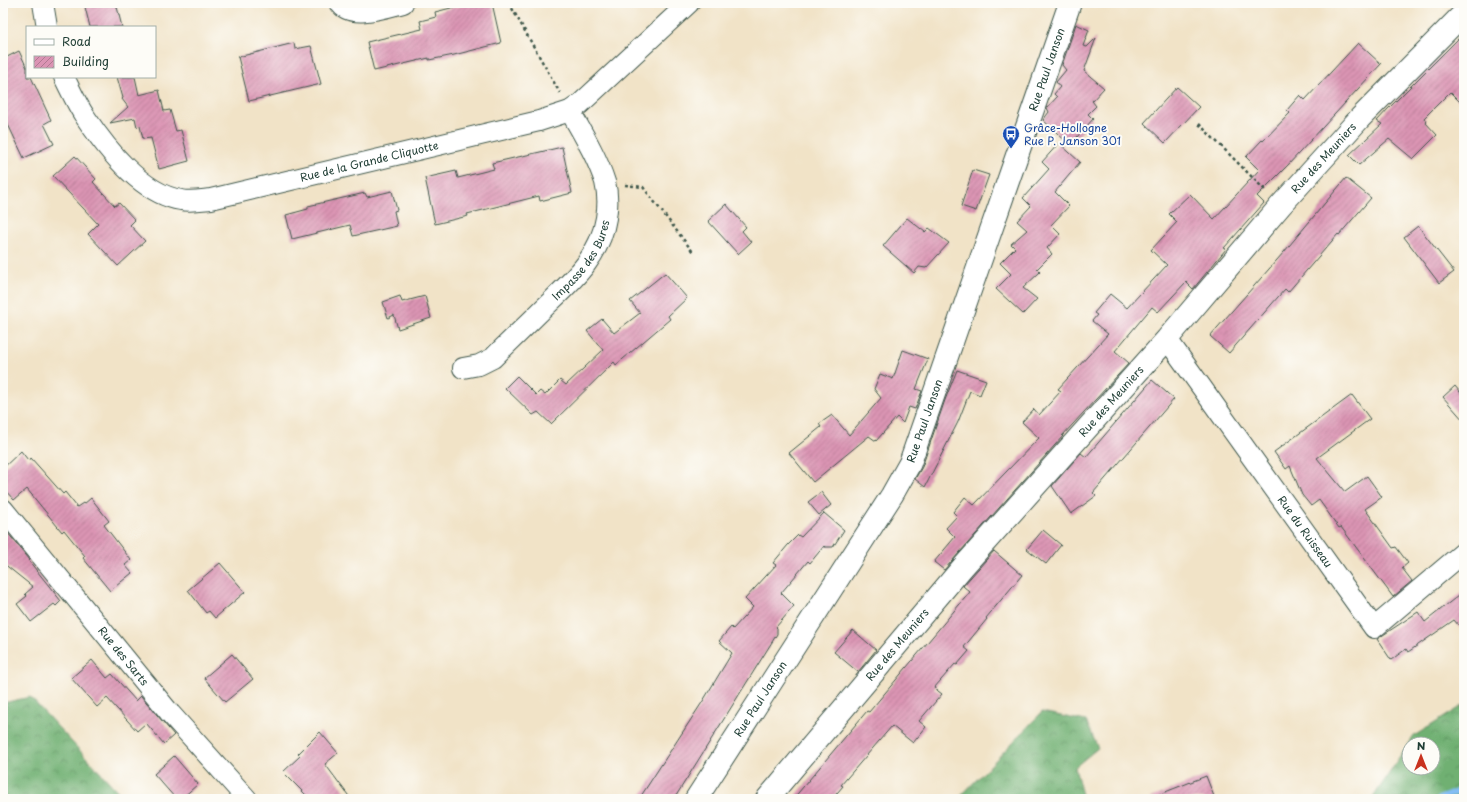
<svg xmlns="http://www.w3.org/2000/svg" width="1467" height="802" viewBox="0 0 1467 802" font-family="'Playpen Sans',sans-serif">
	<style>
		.forest { fill: url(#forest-crowns); stroke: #477653; fill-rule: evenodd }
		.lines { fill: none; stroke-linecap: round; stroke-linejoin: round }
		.stream { stroke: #84bdf5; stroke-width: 6 }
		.building { fill: url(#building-hatch) }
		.minor-casing { stroke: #3e564a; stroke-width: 22 }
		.tertiary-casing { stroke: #3e564a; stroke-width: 24 }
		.path { stroke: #3e564a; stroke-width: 2.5; stroke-dasharray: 3 3; stroke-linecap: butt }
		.minor { stroke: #fff; stroke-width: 20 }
		.tertiary { stroke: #fff; stroke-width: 22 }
		.labels { text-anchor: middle; stroke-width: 4; stroke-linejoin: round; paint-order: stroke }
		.street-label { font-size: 11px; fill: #1f3d34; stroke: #fdfcf7 }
		.transit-label { font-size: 11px; fill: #164399; stroke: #fdfcf7; text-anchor: start }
	</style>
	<defs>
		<pattern id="forest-crowns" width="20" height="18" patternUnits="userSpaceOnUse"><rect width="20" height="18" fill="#6fb072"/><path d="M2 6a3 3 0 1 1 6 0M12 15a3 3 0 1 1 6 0" fill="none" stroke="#5b905e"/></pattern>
		<pattern id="building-hatch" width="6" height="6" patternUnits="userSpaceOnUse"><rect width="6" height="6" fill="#db94b4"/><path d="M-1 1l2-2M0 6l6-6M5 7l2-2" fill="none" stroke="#b17a93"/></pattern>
	</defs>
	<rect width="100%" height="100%" fill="#fdfcf7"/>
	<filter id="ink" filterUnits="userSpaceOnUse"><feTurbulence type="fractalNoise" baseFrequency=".025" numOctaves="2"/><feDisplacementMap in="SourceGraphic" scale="8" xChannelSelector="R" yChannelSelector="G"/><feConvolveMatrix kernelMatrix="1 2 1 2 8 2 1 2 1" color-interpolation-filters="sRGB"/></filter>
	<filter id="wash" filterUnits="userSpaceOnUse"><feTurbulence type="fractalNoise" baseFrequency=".012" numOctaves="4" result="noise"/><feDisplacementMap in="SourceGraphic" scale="16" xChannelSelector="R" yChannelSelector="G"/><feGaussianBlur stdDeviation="0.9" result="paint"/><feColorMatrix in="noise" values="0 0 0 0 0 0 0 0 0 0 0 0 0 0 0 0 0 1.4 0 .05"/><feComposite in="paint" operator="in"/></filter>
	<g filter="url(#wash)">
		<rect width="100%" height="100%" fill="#f1e3c7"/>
		<g class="forest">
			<polygon points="30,697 125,799 3,799 3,703"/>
			<path d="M 1464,705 L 1464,799 L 1372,799 L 1414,736 ZM 1409,744 L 1433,744 L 1433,768 L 1409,768 Z"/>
			<polygon points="1042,712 1086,721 1098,748 1075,767 1083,799 958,799"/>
		</g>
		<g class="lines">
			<polyline class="stream" points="1439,799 1464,789"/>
		</g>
		<g id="blocks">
			<g class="building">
				<polygon points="84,3 116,3 122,27 90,27"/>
				<polygon points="471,3 492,3 501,43 454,55 429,60 429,58 374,71 367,42 422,29 420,21 436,17 435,12"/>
				<polygon points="1076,24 1089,30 1083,46 1087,47 1096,38 1084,71 1104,88 1092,101 1096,106 1088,114 1093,119 1070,145 1043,120 1049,112 1047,108 1057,97 1054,94 1060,87 1056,82 1066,70 1062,65"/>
				<polygon points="1464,33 1464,106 1450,92 1424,118 1426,121 1425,122 1437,135 1413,159 1389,139 1359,165 1349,155 1382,124 1377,121 1388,109"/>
				<polygon points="294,43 295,49 311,46 321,84 249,101 238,57"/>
				<polygon points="1358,43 1381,64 1288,165 1257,196 1264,203 1224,248 1226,249 1193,289 1186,282 1158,312 1152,307 1115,351 1129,363 1062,436 1063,436 944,570 934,562 955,537 946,528 957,516 953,512 965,497 974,505 1039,438 1022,422 1034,409 1039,415 1061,391 1058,389 1108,334 1092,321 1097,315 1094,313 1110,294 1127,308 1167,265 1151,250 1177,222 1169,214 1190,194 1214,219 1259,170 1246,157 1262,140 1263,141 1290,113 1287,110 1300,95 1305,100"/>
				<polygon points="19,51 27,68 27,77 31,77 51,120 44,124 54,144 24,158 3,114 3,59"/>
				<polygon points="117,77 135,77 139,95 159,90 164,111 170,110 176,131 181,130 189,161 159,169 151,138 143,139 140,126 137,127 135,118 110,123 128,107 122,99 123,98"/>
				<polygon points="1177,87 1199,107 1165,143 1144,123"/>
				<polygon points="1059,143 1080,162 1055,192 1069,206 1051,225 1060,234 1047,248 1052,254 1037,269 1040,272 1023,288 1037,299 1023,314 996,289 1011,274 1000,263 1015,248 1011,244 1027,230 1017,221 1031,206 1023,198 1049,169 1042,162"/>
				<polygon points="562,147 572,193 540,201 539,196 467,214 468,216 435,224 425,178 456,171 458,178 494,169 492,163"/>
				<polygon points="75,156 96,179 93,182 115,206 119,203 135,220 130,225 145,241 118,266 88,234 98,224 53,176"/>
				<polygon points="973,170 989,175 976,211 961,206"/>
				<polygon points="1346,178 1371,198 1339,235 1338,234 1288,292 1285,289 1229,353 1210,336 1284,252"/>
				<polygon points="392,191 397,210 394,211 397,226 353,236 350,225 292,239 286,215 308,209 308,206 365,193 367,197"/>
				<polygon points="726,204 746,227 742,231 751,242 738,254 708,221"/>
				<polygon points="907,218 925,232 929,228 949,243 926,268 919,267 914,273 883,246"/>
				<polygon points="1418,226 1454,272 1439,283 1404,237"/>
				<polygon points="665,273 687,298 668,316 670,319 616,365 614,362 551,424 538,412 533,415 505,388 517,376 536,395 540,391 545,395 560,380 566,385 603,350 587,331 602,319 614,333 640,313 630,301"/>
				<polygon points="400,296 402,302 425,296 431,318 398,329 394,315 388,318 383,302"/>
				<polygon points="903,350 928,359 916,389 922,391 915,409 909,407 903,423 897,417 876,441 869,436 813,482 789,453 821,427 819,424 832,415 849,435 881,398 874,389 880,374 893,379"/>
				<polygon points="957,370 986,380 980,395 970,391 958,422 925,487 915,479 922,467 945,400"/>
				<polygon points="1152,380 1174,399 1093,493 1096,496 1071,514 1052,486 1081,453 1086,457"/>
				<polygon points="1455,386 1464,397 1464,421 1443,397"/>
				<polygon points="1352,395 1370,419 1317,458 1345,492 1367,476 1382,497 1365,509 1393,548 1396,547 1408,563 1402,568 1412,581 1393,597 1341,527 1339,528 1319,500 1311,506 1302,495 1290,466 1286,469 1274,452"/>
				<polygon points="21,451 28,460 31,458 63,494 65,492 77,507 83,503 84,504 91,498 109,521 104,525 131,560 125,565 132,573 110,591 83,558 85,556 64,530 62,532 27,489 14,500 3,488 3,468"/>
				<polygon points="821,492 831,505 819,515 808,502"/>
				<polygon points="824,513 844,530 833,547 825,547 824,546 810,563 808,561 781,593 794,606 776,627 777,628 777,634 674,799 639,799 703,701 732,653 719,641 731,627 733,629 753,607 745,599 776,565 773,563 788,545 798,535 801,537"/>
				<polygon points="3,529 7,532 30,560 29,561 61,601 56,606 54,604 31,622 17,604 27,596 25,594 33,587 3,563"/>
				<polygon points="1043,530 1061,545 1046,564 1027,549"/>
				<polygon points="994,551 1022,575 986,618 987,619 964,647 969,651 957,665 955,664 934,688 942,694 919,721 926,727 913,743 892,726 841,785 843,786 832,799 793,799 867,711 869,712 970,592 963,586"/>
				<polygon points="220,563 245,592 215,618 209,611 206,613 188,590"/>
				<polygon points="1464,591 1464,632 1454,620 1408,652 1406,649 1391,660 1377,639 1418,612 1425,622"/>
				<polygon points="853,630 876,650 858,672 834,652"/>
				<polygon points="232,654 253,679 225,702 204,678"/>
				<polygon points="92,660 107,678 112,674 136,701 141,696 174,735 164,744 146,723 137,731 107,698 97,707 71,678"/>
				<polygon points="320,732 338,753 325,764 351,799 310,799 283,772 300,756 298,754"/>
				<polygon points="174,756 198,784 181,799 176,799 154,774"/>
				<polygon points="1206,776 1215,799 1150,799 1150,798"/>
			</g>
		</g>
	</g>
	<g filter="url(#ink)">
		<use href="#blocks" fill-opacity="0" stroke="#3e564a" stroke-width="1"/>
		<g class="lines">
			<g class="minor-casing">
				<g id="minor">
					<polyline points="43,3 47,27"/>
					<path d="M 340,3 C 350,20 387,7 403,3"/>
					<path id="s1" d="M 64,77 C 71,91 77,105 86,118 C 106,148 142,194 181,200 C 191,202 201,200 211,199 L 539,121 L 570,111 L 580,104 L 689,3"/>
					<path id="s2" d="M 1167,339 L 1374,628 L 1464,552"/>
					<path id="s3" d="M 463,368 L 479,365 L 493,358 C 510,341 528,324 545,307 C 572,281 600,257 606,218 C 608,206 608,194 605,182 C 597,157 583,134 570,111"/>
					<path id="s4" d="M 3,509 L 169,712 L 247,799"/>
				</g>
			</g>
			<g class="tertiary-casing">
				<g id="tertiary">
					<path id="s5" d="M 696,799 L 892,495 L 910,463 L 1070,3"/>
					<path id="s6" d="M 767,799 L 962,568 L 1167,339 L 1281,205 L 1360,118 L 1464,13"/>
				</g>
			</g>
			<g class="path">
				<polyline points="509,3 560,93"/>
				<polyline points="1199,124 1266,191"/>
				<polyline points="625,185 643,187 693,252"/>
			</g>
			<use href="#minor" class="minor"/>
			<use href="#tertiary" class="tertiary"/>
		</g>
	</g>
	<defs>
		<g id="bus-pin" transform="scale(0.9)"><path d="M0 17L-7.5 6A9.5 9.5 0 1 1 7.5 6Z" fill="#1a4fb4" stroke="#fdfcf7"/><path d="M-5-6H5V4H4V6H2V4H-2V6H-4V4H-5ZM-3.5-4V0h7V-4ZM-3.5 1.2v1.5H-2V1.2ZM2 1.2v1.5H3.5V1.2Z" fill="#fff"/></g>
	</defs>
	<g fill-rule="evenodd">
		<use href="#bus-pin" x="1011" y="134"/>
	</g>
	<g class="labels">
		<g class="street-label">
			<text dy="4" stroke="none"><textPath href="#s5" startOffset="815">Rue Paul Janson</textPath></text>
			<text dy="4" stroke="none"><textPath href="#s6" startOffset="849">Rue des Meuniers</textPath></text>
			<text dy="4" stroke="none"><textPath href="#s1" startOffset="368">Rue de la Grande Cliquotte</textPath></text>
			<text dy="4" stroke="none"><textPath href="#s3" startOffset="165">Impasse des Bures</textPath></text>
			<text dy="4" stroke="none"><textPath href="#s6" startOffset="526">Rue des Meuniers</textPath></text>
			<text dy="4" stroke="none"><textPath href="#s5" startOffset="443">Rue Paul Janson</textPath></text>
			<text dy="4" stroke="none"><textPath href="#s2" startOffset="237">Rue du Ruisseau</textPath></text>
			<text dy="4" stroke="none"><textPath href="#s6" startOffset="202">Rue des Meuniers</textPath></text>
			<text dy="4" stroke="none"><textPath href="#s4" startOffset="190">Rue des Sarts</textPath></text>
			<text dy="4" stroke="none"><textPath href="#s5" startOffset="119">Rue Paul Janson</textPath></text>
		</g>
		<g class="transit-label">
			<text x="1024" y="132">Grâce-Hollogne<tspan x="1024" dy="13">Rue P. Janson 301</tspan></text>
		</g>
	</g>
	<rect width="1467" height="802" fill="none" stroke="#fdfcf7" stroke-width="16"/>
	<rect x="26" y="26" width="130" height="52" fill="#fdfcf7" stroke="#a4b0a9"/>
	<rect x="34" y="39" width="20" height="6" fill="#ffffff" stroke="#a4b0a9"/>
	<text x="62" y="46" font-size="12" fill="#1f3d34">Road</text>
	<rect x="34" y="56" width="20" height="12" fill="url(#building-hatch)" stroke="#a4b0a9"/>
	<text x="62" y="66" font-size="12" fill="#1f3d34">Building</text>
	<g transform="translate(1421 756)"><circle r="19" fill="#fdfcf7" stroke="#a4b0a9"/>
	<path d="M0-3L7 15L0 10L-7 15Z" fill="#c8321e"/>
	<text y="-6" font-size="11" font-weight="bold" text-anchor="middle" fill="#1f3d34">N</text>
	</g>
</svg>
